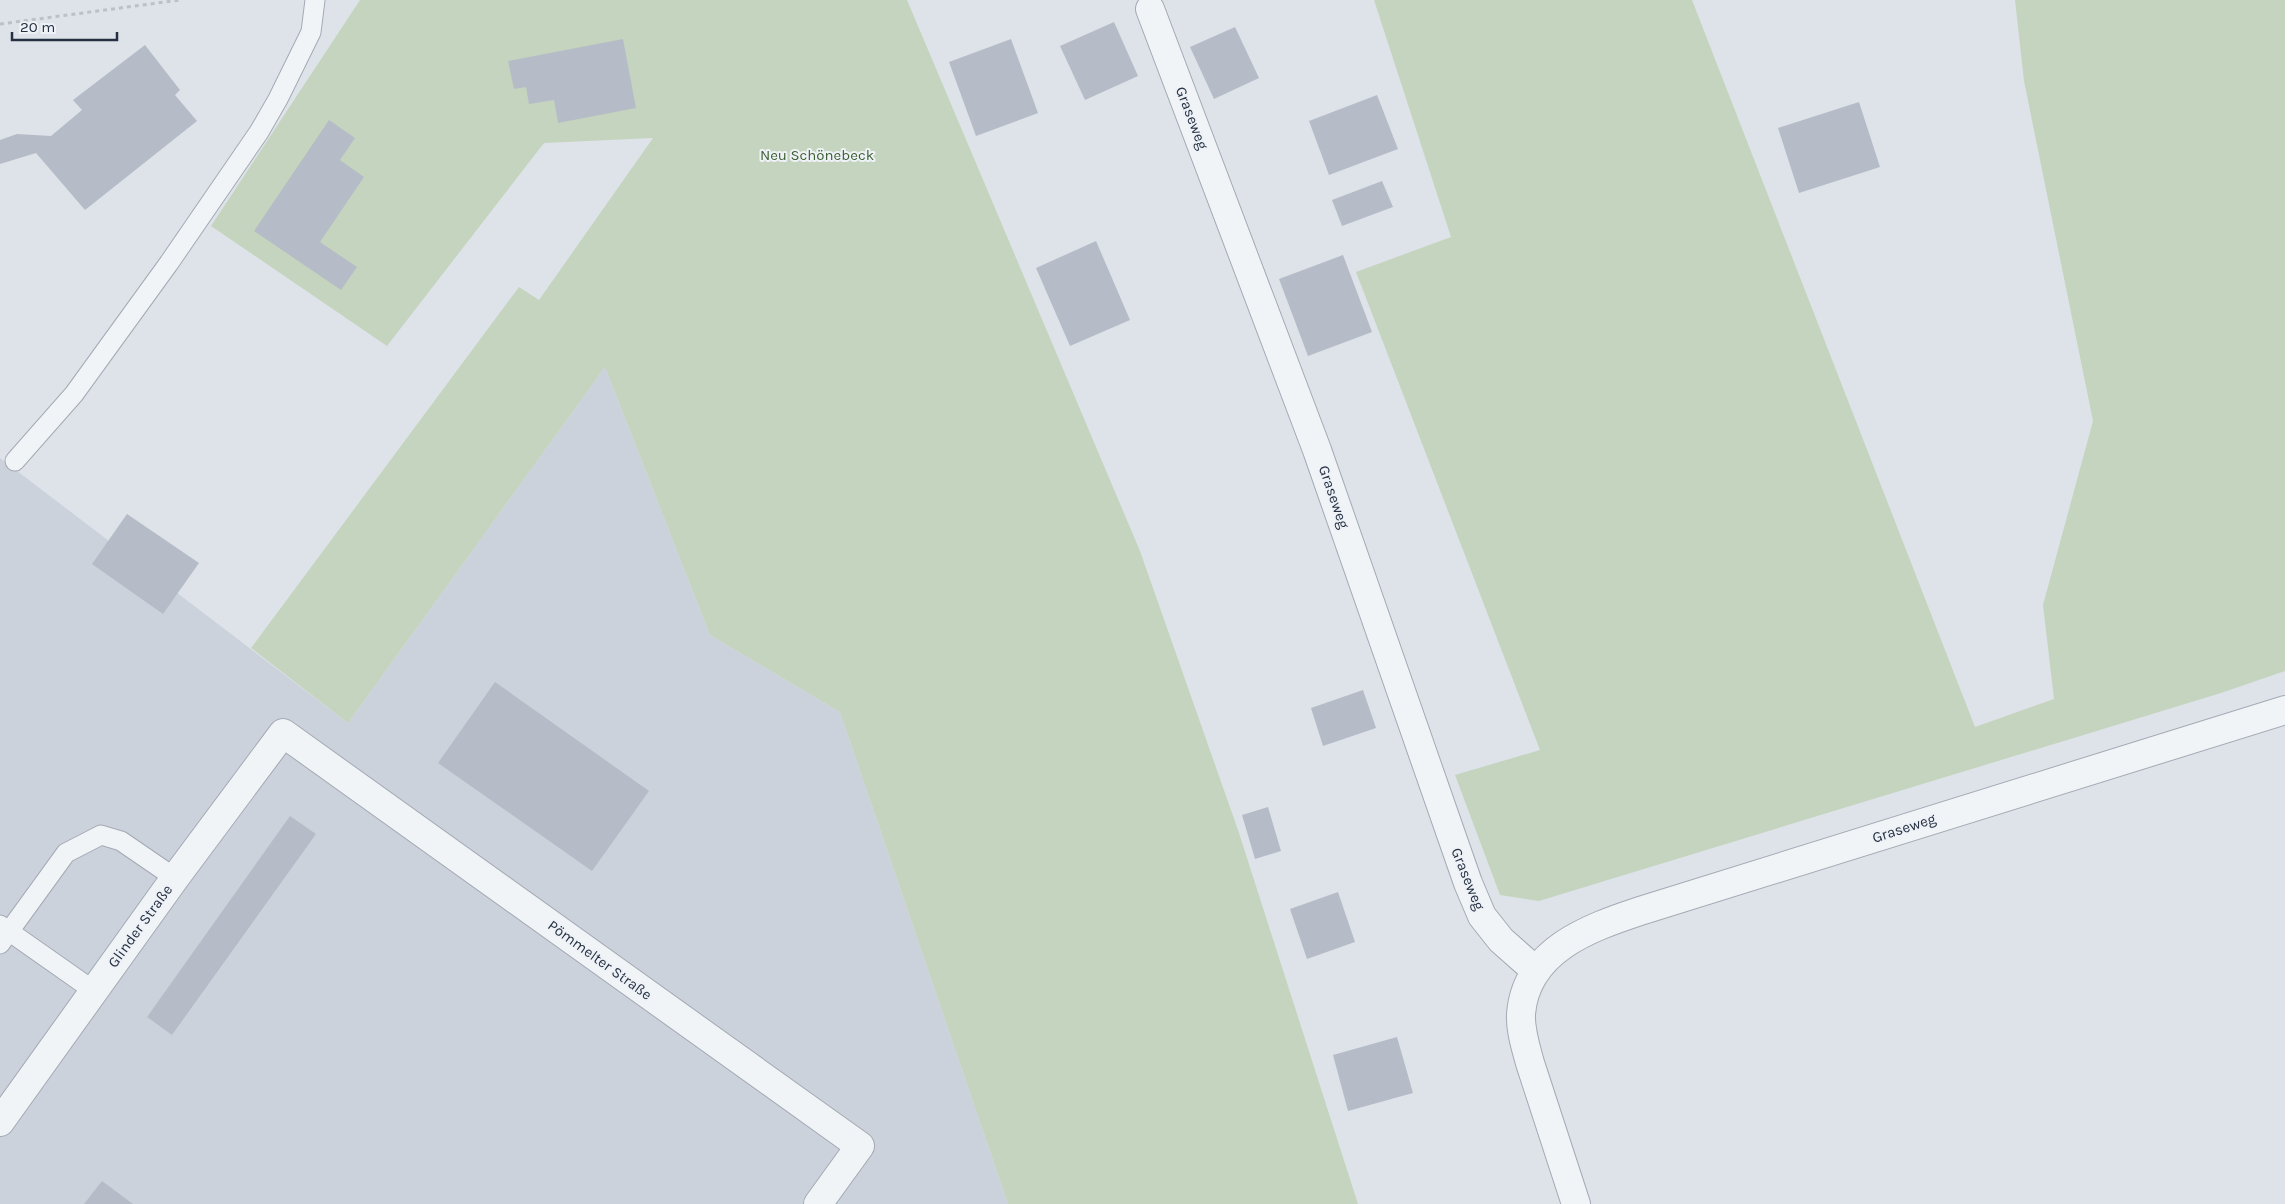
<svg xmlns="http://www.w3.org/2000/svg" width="2285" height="1204" viewBox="0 0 2285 1204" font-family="Karla,sans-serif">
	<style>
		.built { fill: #ccd2dc }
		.green { fill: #c5d4be }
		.building { fill: #b5bcc7 }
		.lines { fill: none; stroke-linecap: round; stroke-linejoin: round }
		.service-casing { stroke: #a3aab4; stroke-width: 21 }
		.minor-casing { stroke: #a3aab4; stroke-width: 30 }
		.tertiary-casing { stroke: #a3aab4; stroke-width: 30 }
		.path { stroke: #bcc1c8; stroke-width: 3; stroke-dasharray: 4 4; stroke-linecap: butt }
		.service { stroke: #f1f4f7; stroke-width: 19 }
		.minor { stroke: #f1f4f7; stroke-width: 28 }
		.tertiary { stroke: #f1f4f7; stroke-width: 28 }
		.labels { text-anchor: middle; stroke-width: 4; stroke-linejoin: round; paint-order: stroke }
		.street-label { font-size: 15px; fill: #253142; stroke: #eef2f7 }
		.park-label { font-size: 15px; fill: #3c5f31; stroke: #eef2f7 }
	</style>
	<rect width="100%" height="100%" fill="#dee3e9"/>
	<polygon class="built" points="605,367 710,635 840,712 1008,1204 0,1204 0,458 348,723"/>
	<g class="green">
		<polygon points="360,0 907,0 1140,551 1239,833 1358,1204 1008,1204 840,712 710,635 605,367 348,723 251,648 519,287 539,300 653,138 544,143 387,346 211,226"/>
		<polygon points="1374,0 1692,0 1975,727 2054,699 2043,605 2093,421 2024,81 2015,0 2285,0 2285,671 2221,693 1539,901 1500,895 1455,775 1540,750 1356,272 1451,237"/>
	</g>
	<g class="building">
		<polygon points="1114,22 1138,76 1085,100 1060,46"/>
		<polygon points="1235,27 1259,78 1214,99 1190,47"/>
		<polygon points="623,39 636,108 558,123 554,100 529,104 526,87 514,89 508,61"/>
		<polygon points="1011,39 1038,113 976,136 949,62"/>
		<polygon points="145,45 180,90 175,95 197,121 85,210 36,153 0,164 0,140 17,134 51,136 82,110 73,100"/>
		<polygon points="1377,95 1398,149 1329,175 1309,121"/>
		<polygon points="1859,102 1880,167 1799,193 1778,128"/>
		<polygon points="329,120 355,138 340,160 364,177 320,242 357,267 341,290 254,231"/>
		<polygon points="1382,181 1393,207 1342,226 1332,200"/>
		<polygon points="1096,241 1130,320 1070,346 1036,268"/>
		<polygon points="1343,255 1372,332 1308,356 1279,279"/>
		<polygon points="127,514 199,563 163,614 92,564"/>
		<polygon points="495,682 649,791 592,871 438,763"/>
		<polygon points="1363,690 1376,728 1323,746 1311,708"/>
		<polygon points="1268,807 1281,851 1255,859 1242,815"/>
		<polygon points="290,816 316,834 172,1035 147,1017"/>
		<polygon points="1338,892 1355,942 1307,959 1290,909"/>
		<polygon points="1397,1037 1413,1093 1348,1111 1333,1055"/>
		<polygon points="102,1181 133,1204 84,1204"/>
	</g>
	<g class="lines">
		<g class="service-casing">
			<g id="service">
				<polyline points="15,461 74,394 169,263 259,132 278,99 311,32 315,0"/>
				<polyline points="0,925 94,991"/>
				<polyline points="0,944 66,853 101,835 121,841 175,878"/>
			</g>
		</g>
		<g class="minor-casing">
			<g id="minor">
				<polyline points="1150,9 1317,450 1468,883 1482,916 1501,940 1536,971"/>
				<polyline points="0,1122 175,878 283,733 860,1146 818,1204"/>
			</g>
		</g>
		<g class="tertiary-casing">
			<path id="tertiary" d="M 1576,1204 L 1530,1063 C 1526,1048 1520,1030 1521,1014 C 1526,950 1589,928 1640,911 L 2285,710"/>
		</g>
		<polyline class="path" points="0,24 180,0"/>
		<use href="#service" class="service"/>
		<use href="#minor" class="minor"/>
		<use href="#tertiary" class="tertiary"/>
	</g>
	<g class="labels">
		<g class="street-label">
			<text transform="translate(1192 118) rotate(69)" y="5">Graseweg</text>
			<text transform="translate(1334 497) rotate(71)" y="5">Graseweg</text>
			<text transform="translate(1904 828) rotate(-18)" y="5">Graseweg</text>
			<text transform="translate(1468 879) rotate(68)" y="5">Graseweg</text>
			<text transform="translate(140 926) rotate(-54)" y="5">Glinder Straße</text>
			<text transform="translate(600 960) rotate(36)" y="5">Pömmelter Straße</text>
		</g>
		<g class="park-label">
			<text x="817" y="160">Neu Schönebeck</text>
		</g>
	</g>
	<path d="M12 32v8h105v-8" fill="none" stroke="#253142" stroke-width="2.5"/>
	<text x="20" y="32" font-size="15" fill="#253142" stroke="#eef2f7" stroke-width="4" paint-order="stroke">20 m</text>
</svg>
